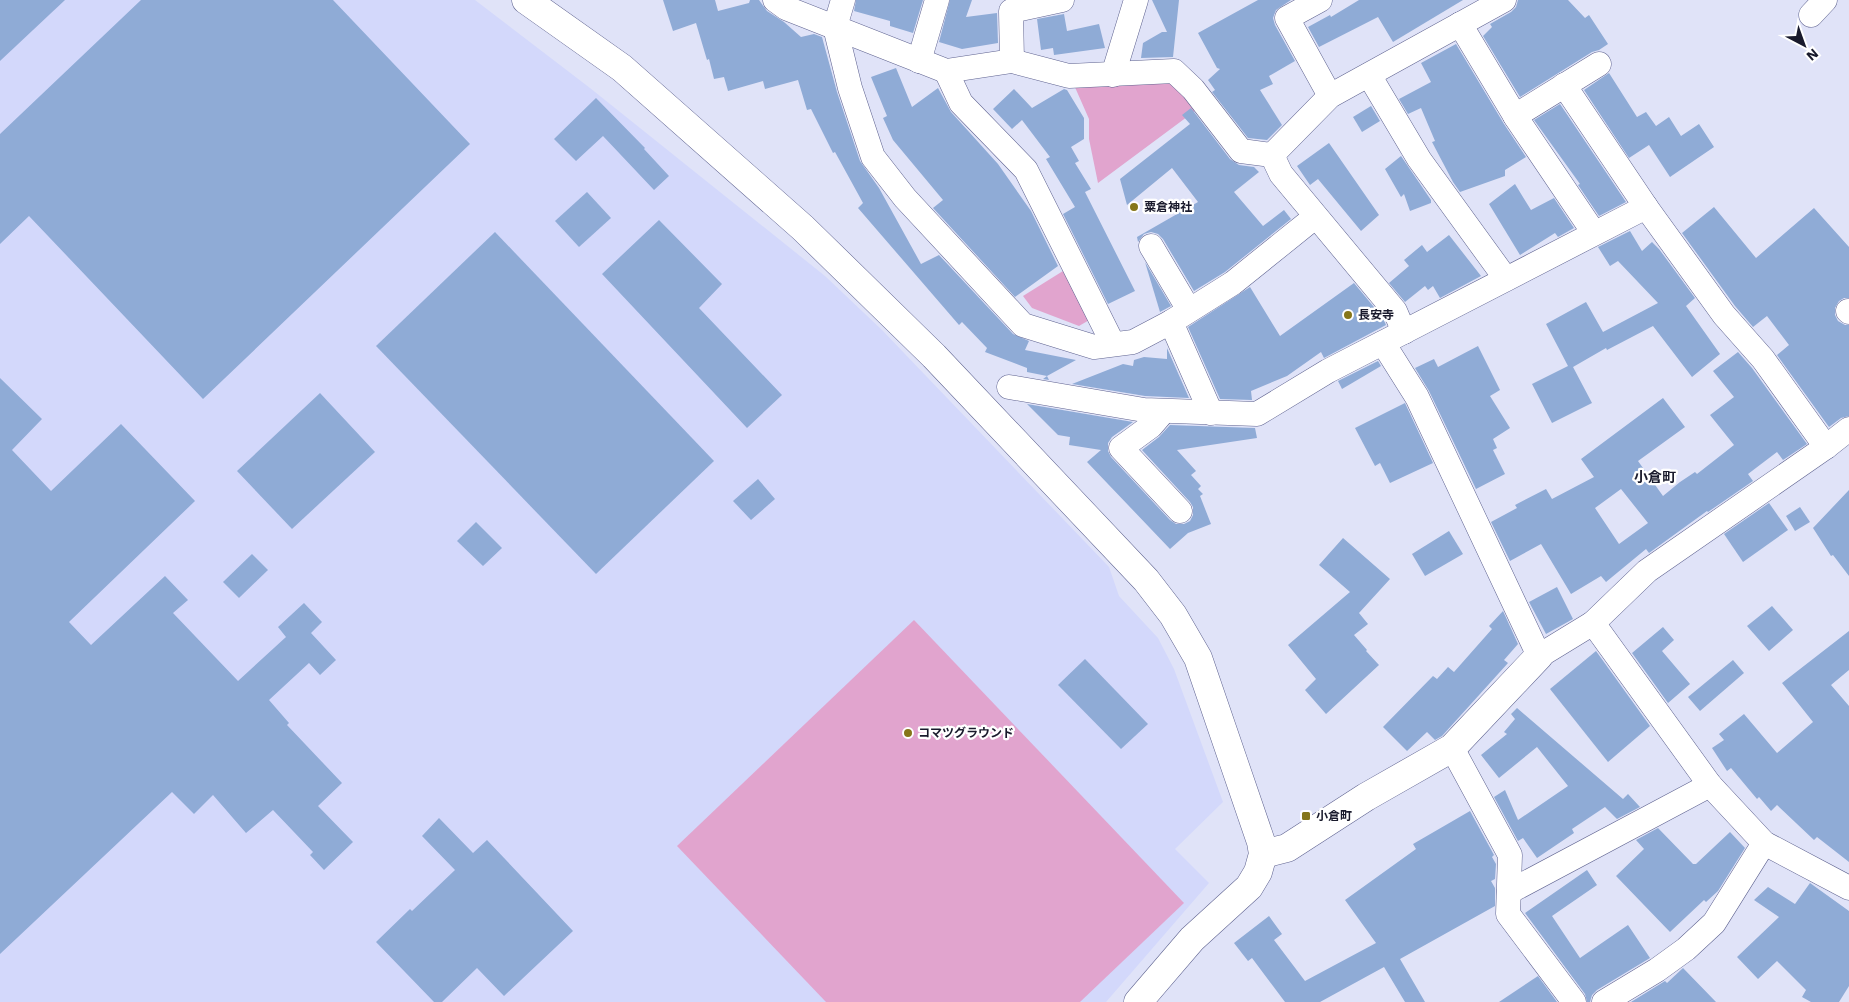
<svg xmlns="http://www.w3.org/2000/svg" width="1849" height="1002" viewBox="0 0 1849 1002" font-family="'Work Sans','Noto Sans JP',sans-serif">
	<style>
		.built { fill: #d3d8fb }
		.green { fill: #e1a4ce }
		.building { fill: #8fabd6; fill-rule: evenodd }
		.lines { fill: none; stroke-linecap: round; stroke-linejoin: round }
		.minor-casing { stroke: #5f6390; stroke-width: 25 }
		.tertiary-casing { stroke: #5f6390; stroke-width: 29 }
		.minor { stroke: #fff; stroke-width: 24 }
		.tertiary { stroke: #fff; stroke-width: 28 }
		.poi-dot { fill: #867619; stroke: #fff; stroke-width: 2 }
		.labels { text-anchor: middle; stroke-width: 4.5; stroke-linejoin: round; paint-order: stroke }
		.poi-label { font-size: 12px; font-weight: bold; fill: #191a2c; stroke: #fff; text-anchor: start }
		.neighbourhood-label { font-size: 14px; font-weight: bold; fill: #191a2c; stroke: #fff }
	</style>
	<rect width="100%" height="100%" fill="#e0e3f8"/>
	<polygon class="built" points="0,0 475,0 590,88 825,276 882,330 1109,567 1119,596 1158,638 1174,669 1223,802 1175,849 1209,883 1106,1002 0,1002"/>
	<g class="green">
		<polygon points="1172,78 1199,108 1098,183 1089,139 1089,119 1074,85"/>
		<polygon points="1063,271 1091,319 1079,326 1032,308 1023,296"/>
		<polygon points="914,620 1184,903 1080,1002 826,1002 677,846"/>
	</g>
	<g class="building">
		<polygon points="0,0 65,0 0,61"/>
		<polygon points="141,0 333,0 470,144 203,399 29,216 0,244 0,134"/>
		<polygon points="663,0 715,0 718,11 749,3 750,0 759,0 767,11 784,22 801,37 814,34 822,37 837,92 860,161 879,188 921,264 939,255 1013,334 1029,341 1025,350 1076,360 1047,376 1049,380 1043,379 1047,376 1027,372 1027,368 985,352 987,348 962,322 959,325 858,208 863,203 835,152 833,153 811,109 807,110 798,80 765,89 763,81 728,91 724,77 714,79 709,59 707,60 696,23 673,31"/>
		<polygon points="856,0 923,0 913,33 890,26 890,21 854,11"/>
		<polygon points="950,0 972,0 966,17 997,13 998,43 962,49 939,42"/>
		<polygon points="1152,0 1179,0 1173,57 1141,58 1143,43 1162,32 1167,32"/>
		<polygon points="1258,0 1291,0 1276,10 1273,18 1275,25 1295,61 1269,76 1273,84 1260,90 1282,125 1267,140 1248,138 1212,92 1215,90 1208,80 1220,69 1217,68 1198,33"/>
		<polygon points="1359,0 1463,0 1393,42 1378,17 1319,47 1308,27 1330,15 1331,17"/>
		<polygon points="1518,0 1568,0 1585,18 1589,15 1608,44 1599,50 1592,52 1520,97 1483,36 1492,27 1490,24 1511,12 1516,7"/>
		<polygon points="1064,14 1067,31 1099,24 1105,48 1054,55 1053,48 1041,50 1037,19"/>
		<polygon points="1456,44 1504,124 1526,157 1505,170 1505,176 1460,192 1453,182 1432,142 1435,141 1421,108 1408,114 1399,99 1431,82 1421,63"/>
		<polygon points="896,68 912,107 938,88 951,112 998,164 1031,211 1058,266 1015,297 933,208 943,200 893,140 883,118 887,116 871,77"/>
		<polygon points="1609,73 1637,117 1646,112 1656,126 1669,117 1681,136 1699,124 1714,147 1670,177 1649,145 1629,158 1584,90"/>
		<polygon points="1014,89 1032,108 1064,89 1067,90 1084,118 1084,139 1071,147 1079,161 1075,163 1091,189 1085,192 1135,291 1108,304 1063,214 1075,207 1046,159 1050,157 1022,120 1012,129 993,109"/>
		<polygon points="596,98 645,148 644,149 669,176 654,190 603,136 576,161 554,139"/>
		<polygon points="1560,104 1626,202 1599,216 1578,185 1580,184 1534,120"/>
		<polygon points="1371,106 1380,121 1362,132 1353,117"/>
		<polygon points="1191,108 1230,159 1239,165 1254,167 1259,172 1234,192 1263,226 1284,210 1291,219 1225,272 1194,291 1163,239 1158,234 1151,232 1144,234 1138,242 1137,237 1198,202 1172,168 1127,205 1120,179 1190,124 1182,115"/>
		<polygon points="1329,143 1379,215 1361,231 1318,179 1310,185 1297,166"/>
		<polygon points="1401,156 1431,200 1431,203 1410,211 1404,194 1401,197 1385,169"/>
		<polygon points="1515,184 1531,210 1554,198 1574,228 1558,237 1555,233 1520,255 1489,204"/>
		<polygon points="587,192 611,218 579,247 555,221"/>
		<polygon points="1714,207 1756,258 1814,208 1849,247 1849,298 1844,298 1839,301 1835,308 1835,315 1838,321 1845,325 1849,325 1849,416 1841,418 1829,427 1777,355 1789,345 1767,316 1753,327 1735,306 1682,233"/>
		<polygon points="659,220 722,284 699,308 782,395 747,428 602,274"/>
		<polygon points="1630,231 1642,251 1652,242 1659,249 1695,298 1686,306 1720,354 1692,377 1653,326 1607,350 1606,348 1573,367 1592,403 1552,423 1532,384 1568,366 1546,324 1586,302 1603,332 1658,303 1618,261 1610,266 1598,247"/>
		<polygon points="495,232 714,461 596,574 376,346"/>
		<polygon points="1449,235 1481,276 1440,298 1433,286 1428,290 1425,286 1405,302 1389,283 1409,266 1404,260 1422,245 1427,252"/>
		<polygon points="1145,262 1171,306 1160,312"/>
		<polygon points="1354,283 1383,318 1386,325 1324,358 1321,352 1287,376 1251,391 1252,400 1220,399 1188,327 1250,287 1280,336"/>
		<polygon points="1478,346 1500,390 1490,396 1510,428 1493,439 1497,448 1493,450 1505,474 1476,489 1429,391 1415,368 1434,359 1438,367"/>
		<polygon points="1167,348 1189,398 1145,396 1072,384 1123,364 1133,366 1134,360 1144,357 1167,359"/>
		<path d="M 1738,352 L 1752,368 L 1807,444 L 1783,460 L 1777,452 L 1748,474 L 1753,481 L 1708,512 L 1707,511 L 1649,553 L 1646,549 L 1606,582 L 1601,576 L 1571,594 L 1541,544 L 1510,561 L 1491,522 L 1517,508 L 1515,505 L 1546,489 L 1552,499 L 1594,477 L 1581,459 L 1663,398 L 1685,427 L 1638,461 L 1663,496 L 1680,482 L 1695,472 L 1697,474 L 1734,445 L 1710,415 L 1734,397 L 1713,371 ZM 1621,489 L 1648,523 L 1619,544 L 1595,508 Z"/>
		<polygon points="1378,361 1381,366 1342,389 1338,381"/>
		<polygon points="0,378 42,419 12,450 51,491 121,424 195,501 69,622 91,645 165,576 188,600 173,613 238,681 286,637 278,627 304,603 322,622 311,633 336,660 320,675 309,663 269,700 289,723 287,725 342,783 318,806 353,842 324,870 310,855 313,852 273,810 246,833 213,795 194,814 172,792 0,954"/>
		<polygon points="320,393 375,452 292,529 237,471"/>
		<polygon points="1405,403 1433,463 1390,483 1380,463 1375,466 1355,428"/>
		<polygon points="1027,404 1133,422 1112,437 1108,443 1108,451 1111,457 1170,520 1176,524 1184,524 1190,521 1193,515 1193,507 1190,502 1142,450 1159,437 1170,425 1255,428 1257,438 1177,450 1196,471 1191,475 1201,486 1198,489 1203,494 1200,496 1211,524 1188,533 1170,549 1087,462 1101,450 1069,445 1070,437 1058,435"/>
		<polygon points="758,479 775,499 751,520 733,501"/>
		<polygon points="1849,490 1849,576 1833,555 1831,556 1813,528"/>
		<polygon points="1769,503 1788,530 1743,562 1724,534"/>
		<polygon points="1800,507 1810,522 1795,531 1786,516"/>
		<polygon points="476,522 502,548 483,566 457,541"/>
		<polygon points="1449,531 1463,554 1425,576 1412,554"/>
		<polygon points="1343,538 1390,579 1359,613 1368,624 1354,635 1367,650 1366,651 1379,665 1326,714 1305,690 1316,679 1288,645 1350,592 1319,565"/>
		<polygon points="252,554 268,570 239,598 223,582"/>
		<polygon points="1557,587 1573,619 1546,634 1529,602"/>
		<polygon points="1772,606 1793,630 1769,651 1747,626"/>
		<polygon points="1503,611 1518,644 1504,660 1508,663 1442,736 1435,740 1427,732 1407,751 1383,727 1433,676 1437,679 1448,667 1454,672 1492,629 1489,626"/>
		<polygon points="1663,627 1674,640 1662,651 1690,684 1668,703 1632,653"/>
		<polygon points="1849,631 1849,670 1831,685 1849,706 1849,862 1817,837 1814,840 1777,805 1771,811 1759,797 1757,799 1731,768 1727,771 1712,748 1724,740 1719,734 1744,714 1777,753 1813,722 1782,683"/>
		<polygon points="1596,651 1650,726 1608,762 1550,689"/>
		<polygon points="1085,659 1148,724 1121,749 1058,685"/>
		<polygon points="1733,660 1744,673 1700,711 1688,697"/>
		<polygon points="1517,708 1623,799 1628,794 1640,807 1617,819 1605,807 1572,829 1574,833 1537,858 1523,838 1518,841 1494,797 1505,790 1518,820 1568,786 1537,747 1499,778 1481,755 1507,734 1504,732 1515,719 1511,714"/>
		<polygon points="1470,811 1494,855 1492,857 1496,864 1495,879 1491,881 1495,888 1495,906 1400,959 1425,1002 1405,1002 1384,967 1320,1002 1285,1002 1252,958 1248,961 1234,943 1269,916 1282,934 1274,940 1305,981 1376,943 1345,900 1416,849 1413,844"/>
		<polygon points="439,818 473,853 487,840 573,931 504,996 477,968 442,1002 434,1002 376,942 410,909 412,911 455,870 422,836"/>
		<polygon points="1658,828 1693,864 1696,864 1730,832 1745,848 1718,891 1706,902 1704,900 1670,932 1616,876 1644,849 1636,840"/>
		<polygon points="1587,870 1597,885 1552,916 1580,958 1628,925 1650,958 1597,990 1592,995 1590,1002 1587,1002 1585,994 1525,913"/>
		<polygon points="1810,883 1849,911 1849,986 1839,1002 1811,1002 1802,997 1806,990 1777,961 1758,979 1737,957 1779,917 1754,900 1768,887 1795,904"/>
		<polygon points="1683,968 1716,1002 1631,1002 1665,981 1667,983"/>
		<polygon points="1538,976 1557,1002 1499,1002"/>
	</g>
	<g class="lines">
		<g class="minor-casing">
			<g id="minor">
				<polyline points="775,0 786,8 946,71 1012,61 1069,76 1174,71 1193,89 1241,151 1272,155 1281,174 1395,311 1404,332"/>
				<polyline points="843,0 835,27 850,88 873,157 905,198 1023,325 1094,347 1133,342 1171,322 1233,283 1315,217"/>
				<polyline points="1320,0 1287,18 1330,96"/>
				<polyline points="1811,15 1825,0"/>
				<polyline points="1460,24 1517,119 1594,233"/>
				<polyline points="919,61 937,0"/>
				<polyline points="1012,61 1011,11 1062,0"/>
				<polyline points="946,71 961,103 1026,170 1113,344"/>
				<polyline points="1113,75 1136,0"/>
				<polyline points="1369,75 1419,159 1506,279"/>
				<polyline points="1564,85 1646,207 1724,315 1763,359 1826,447"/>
				<polyline points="1515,116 1599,64"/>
				<polyline points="1272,155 1330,96 1504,0"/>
				<polyline points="1151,246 1189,310"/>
				<polyline points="1848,311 1849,312"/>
				<polyline points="1171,322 1211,413"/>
				<polyline points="1383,343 1417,397 1539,656 1593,623 1647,571 1826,447 1849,429"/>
				<polyline points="1009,387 1144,410 1257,414 1328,371 1646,207"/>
				<polyline points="1163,412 1151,426 1121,448 1180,511"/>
				<polyline points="1593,623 1710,785 1764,843 1849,888"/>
				<polyline points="1452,748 1510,855 1508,914 1574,1002"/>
				<polyline points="1509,892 1710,785"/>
				<polyline points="1604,1002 1657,970 1686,949 1714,923 1764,843"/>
			</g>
		</g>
		<g class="tertiary-casing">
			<g id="tertiary">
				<polyline points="526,0 622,68 803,228 934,356 1146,580 1173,615 1198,658 1261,842 1263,854 1258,872 1249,887 1192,939 1138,1002"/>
				<polyline points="1263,854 1287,848 1366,797 1452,748 1539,656"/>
			</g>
		</g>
		<use href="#minor" class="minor"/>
		<use href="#tertiary" class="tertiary"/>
	</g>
	<g class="poi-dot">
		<circle cx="1134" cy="207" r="5"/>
		<circle cx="1348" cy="315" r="5"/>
		<circle cx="908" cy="733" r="5"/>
		<rect x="1301" y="811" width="10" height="10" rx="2.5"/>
	</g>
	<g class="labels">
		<g class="poi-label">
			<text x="1144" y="211">粟倉神社</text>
			<text x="1358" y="319">長安寺</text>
			<text x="918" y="737">コマツグラウンド</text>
			<text x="1316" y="820">小倉町</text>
		</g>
		<g class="neighbourhood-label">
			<text x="1655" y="482">小倉町</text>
		</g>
	</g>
	<g transform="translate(1804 45) rotate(139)" stroke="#ffffff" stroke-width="4" paint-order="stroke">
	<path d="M0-4L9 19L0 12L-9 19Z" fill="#191a2c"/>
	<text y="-8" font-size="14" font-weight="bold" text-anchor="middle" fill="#191a2c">N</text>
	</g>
</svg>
